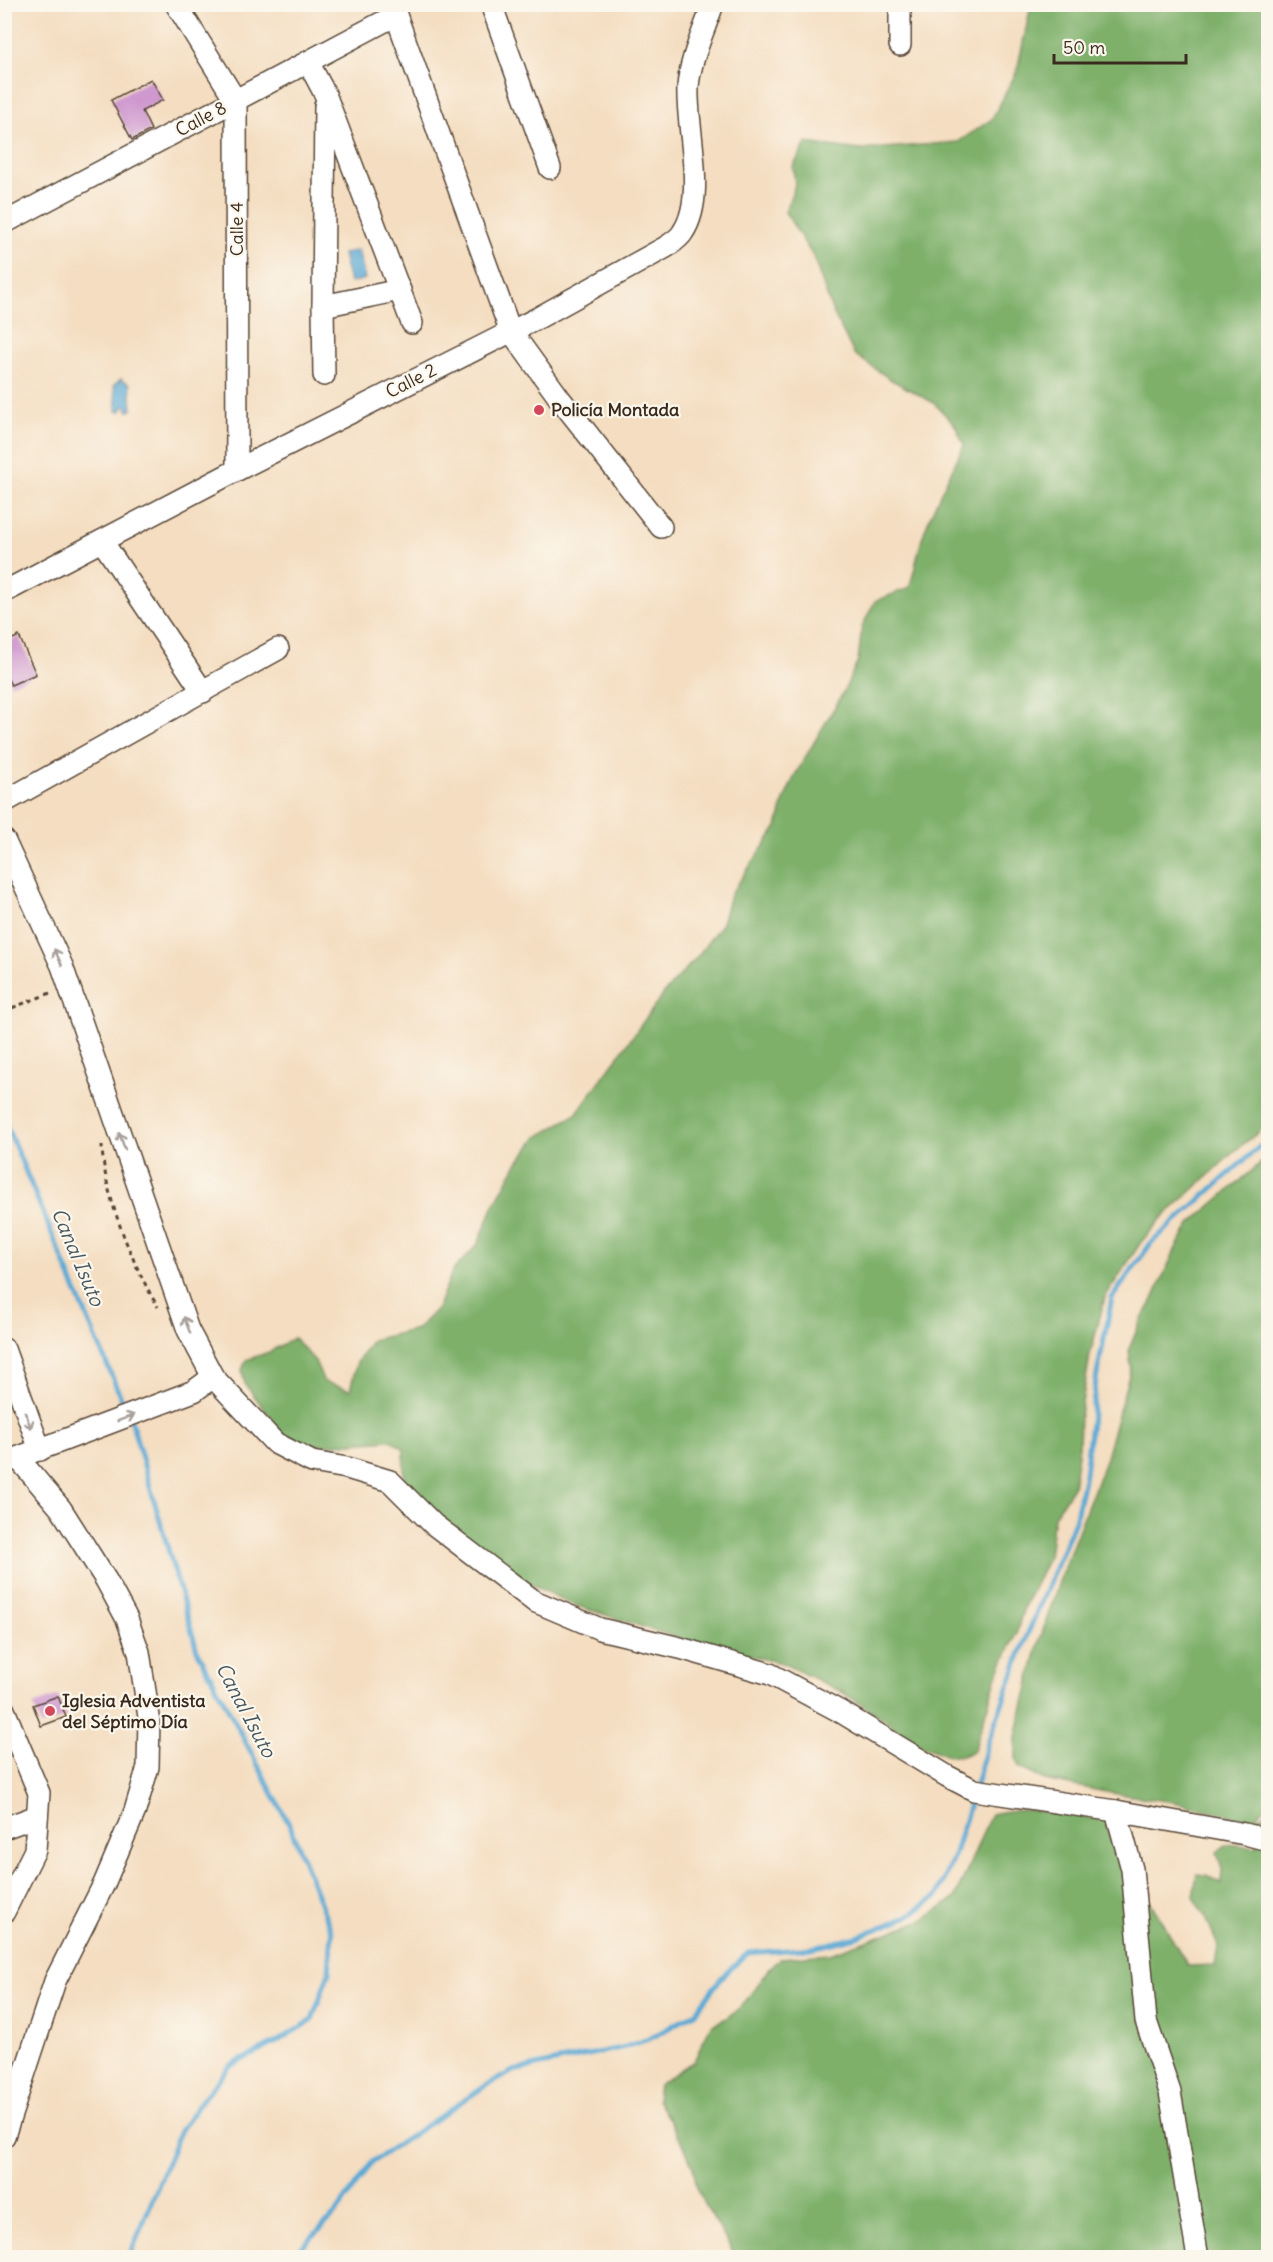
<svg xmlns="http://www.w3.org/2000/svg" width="1273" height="2262" viewBox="0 0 1273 2262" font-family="Delius,sans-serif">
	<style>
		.forest { fill: #7eb06b; stroke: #5c6d44; stroke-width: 1.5 }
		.water { fill: #5aa9d4; stroke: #4a6a79; stroke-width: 1.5 }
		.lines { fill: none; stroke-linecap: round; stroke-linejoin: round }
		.stream { stroke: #5aa9d4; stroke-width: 5 }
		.building { fill: #cc93cd }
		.minor-casing { stroke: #574536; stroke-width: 24 }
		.path { stroke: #574536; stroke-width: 3; stroke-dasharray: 4.5 4.5; stroke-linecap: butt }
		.minor { stroke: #fff; stroke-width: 21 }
		.oneway { stroke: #a79f9a }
		.poi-dot { fill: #d1495b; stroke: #fbf7ec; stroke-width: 2 }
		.labels { text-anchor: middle; stroke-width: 4.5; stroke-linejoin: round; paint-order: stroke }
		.street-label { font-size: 18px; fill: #3b2a1e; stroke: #fbf7ec }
		.poi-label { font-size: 18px; font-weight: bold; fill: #3b2a1e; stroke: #fbf7ec; text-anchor: start }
		.water-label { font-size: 20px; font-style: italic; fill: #46565e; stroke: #fbf7ec }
	</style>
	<rect width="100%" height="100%" fill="#fbf7ec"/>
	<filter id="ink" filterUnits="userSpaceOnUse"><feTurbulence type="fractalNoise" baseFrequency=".0167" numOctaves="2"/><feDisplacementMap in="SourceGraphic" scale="12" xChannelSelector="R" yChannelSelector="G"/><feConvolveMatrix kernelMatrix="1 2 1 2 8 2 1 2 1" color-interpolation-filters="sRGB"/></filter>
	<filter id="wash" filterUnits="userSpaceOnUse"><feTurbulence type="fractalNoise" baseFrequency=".008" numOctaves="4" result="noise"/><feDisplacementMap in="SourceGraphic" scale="24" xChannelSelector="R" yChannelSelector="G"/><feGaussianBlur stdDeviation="1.35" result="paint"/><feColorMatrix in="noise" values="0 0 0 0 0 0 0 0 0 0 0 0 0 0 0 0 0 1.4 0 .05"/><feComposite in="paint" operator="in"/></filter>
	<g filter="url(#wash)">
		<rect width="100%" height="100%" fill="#f4ddc0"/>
		<g class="forest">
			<path d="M 1031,5 L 1268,5 L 1268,1125 L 1237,1149 L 1162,1218 L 1141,1242 L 1105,1297 L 1090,1355 L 1080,1415 L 1079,1447 L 1073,1487 L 1054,1516 L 1049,1556 L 1024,1607 L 1016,1634 L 997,1676 L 974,1751 L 962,1756 L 947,1755 L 913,1743 L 884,1719 L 842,1692 L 782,1663 L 691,1642 L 571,1604 L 509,1573 L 457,1534 L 404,1481 L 404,1449 L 391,1440 L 310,1446 L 283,1434 L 245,1384 L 242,1370 L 246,1360 L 269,1352 L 294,1338 L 315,1361 L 324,1382 L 350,1390 L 357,1362 L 372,1340 L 417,1329 L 437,1309 L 452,1272 L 478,1244 L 494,1205 L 516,1165 L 537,1137 L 576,1114 L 665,992 L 697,957 L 722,923 L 730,895 L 777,827 L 784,800 L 795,775 L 843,693 L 858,661 L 862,627 L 875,601 L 909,588 C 915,572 917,555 922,539 C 932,506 950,475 964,445 L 955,425 L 934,403 L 890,379 L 854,354 L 832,310 L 813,256 L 785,212 L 795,185 L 793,167 L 806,143 L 861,150 L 958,142 L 992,119 L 1017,71 Z"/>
			<polygon points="1268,1157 1268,1802 1254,1819 1268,1813 1268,2257 736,2257 698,2192 693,2167 682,2141 657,2100 659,2084 694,2061 711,2025 725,2019 743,2005 767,1971 780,1958 830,1954 861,1943 922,1920 955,1898 991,1814 1008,1811 1031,1810 1105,1820 1106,1827 1188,1966 1215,1965 1218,1946 1207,1920 1193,1897 1197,1874 1206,1875 1221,1883 1222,1869 1217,1852 1227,1844 1256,1847 1253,1821 1174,1802 1111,1793 1045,1780 1019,1768 1016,1759 1016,1736 1037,1649 1061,1576 1105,1461 1131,1368 1129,1349 1140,1322 1150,1306 1176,1248 1191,1223"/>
		</g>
		<g class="water">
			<polygon points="358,250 365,279 350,283 343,254"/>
			<polygon points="121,379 130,384 132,410 128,411 127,407 123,406 121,411 117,411 114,385"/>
		</g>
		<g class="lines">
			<g class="stream">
				<polyline points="4,1120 127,1412"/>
				<polyline points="976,1785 987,1745 1028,1633 1075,1521 1085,1474 1096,1380 1112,1298 1151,1243 1268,1139"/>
				<polyline points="129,2258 180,2131 204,2097 230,2066 275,2043 312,2020 329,1972 332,1933 291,1828 197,1650 131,1420"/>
				<polyline points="288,2258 297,2252 336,2213 373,2161 484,2087 513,2071 625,2047 649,2039 695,2013 721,1978 748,1953 812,1948 857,1937 907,1917 936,1897 954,1856 973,1794"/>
			</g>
		</g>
		<g id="blocks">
			<g class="building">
				<polygon points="151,79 163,100 142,111 151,130 132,140 111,100"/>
				<polygon points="19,636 36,674 11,685 4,672 4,643"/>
				<polygon points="58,1696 66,1717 41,1726 33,1705"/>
			</g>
		</g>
	</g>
	<g filter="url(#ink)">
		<use href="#blocks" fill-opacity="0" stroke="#574536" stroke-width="1.5"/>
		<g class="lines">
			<g class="minor-casing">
				<g id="minor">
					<polyline points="176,4 236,101 237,470"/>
					<polyline points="391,4 396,15 510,330 560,399 661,527"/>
					<polyline points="491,4 550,168"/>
					<polyline points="900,4 900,45"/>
					<polyline points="308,62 325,94 412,323"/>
					<polyline points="4,223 396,15"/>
					<polyline points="323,306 400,290"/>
					<polyline points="324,375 323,306 325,106"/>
					<polyline points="102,541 203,692"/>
					<path d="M 4,592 L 237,470 L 538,318 L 666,247 C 672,243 680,238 683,232 C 707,196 686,129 688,87 C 690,59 704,31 713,4"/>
					<polyline points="4,802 278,649"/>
					<polyline points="4,840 62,966 188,1330 213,1377 275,1443 312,1462 347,1468 390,1481 433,1524 534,1601 600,1629 680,1648 770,1674 841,1712 947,1776 974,1790 1116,1811 1245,1834 1268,1840"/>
					<polyline points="4,1349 40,1450"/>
					<polyline points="6,1462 194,1391 213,1377"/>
					<polyline points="4,1710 39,1793 35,1850 4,1912"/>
					<polyline points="1116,1811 1132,1869 1146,2021 1170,2092 1198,2258"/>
					<polyline points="4,1828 37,1816"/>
					<polyline points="4,2136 55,1981 104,1884 135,1811 148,1767 149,1717 139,1652 127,1619 106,1580 61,1509 18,1458"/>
				</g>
			</g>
			<g class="path">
				<polyline points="4,1011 53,992"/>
				<path d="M 102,1145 C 103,1193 133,1266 158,1307"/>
			</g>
			<use href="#minor" class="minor"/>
		</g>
		<defs><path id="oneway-shaft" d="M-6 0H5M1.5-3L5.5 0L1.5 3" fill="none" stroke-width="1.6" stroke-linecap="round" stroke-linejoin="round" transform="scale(1.5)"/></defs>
		<g class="oneway">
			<use href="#oneway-shaft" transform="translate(58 957) rotate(-115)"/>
			<use href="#oneway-shaft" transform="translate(122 1141) rotate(-109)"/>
			<use href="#oneway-shaft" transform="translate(187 1325) rotate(-111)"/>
			<use href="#oneway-shaft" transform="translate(126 1418) rotate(-21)"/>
			<use href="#oneway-shaft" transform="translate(28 1420) rotate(69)"/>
		</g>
	</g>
	<g class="poi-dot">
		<circle cx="539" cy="410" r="6"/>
		<circle cx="50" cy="1711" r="6"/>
	</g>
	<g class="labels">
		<g class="street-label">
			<text transform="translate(201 119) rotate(-28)" y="6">Calle 8</text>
			<text transform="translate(237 229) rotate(-90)" y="6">Calle 4</text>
			<text transform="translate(411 381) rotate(-27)" y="6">Calle 2</text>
		</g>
		<g class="poi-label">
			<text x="551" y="416">Policía Montada</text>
			<text x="62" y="1707">Iglesia Adventista<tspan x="62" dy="21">del Séptimo Día</tspan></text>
		</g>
		<g class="water-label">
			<text transform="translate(78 1257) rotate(67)" y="7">Canal Isuto</text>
			<text transform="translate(246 1710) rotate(62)" y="7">Canal Isuto</text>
		</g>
	</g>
	<rect width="1273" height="2262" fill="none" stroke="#fbf7ec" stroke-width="24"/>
	<path d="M1054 54v9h132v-9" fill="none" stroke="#3b2a1e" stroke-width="3"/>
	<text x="1063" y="54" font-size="18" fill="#3b2a1e" stroke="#fbf7ec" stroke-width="4.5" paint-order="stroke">50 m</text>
</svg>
